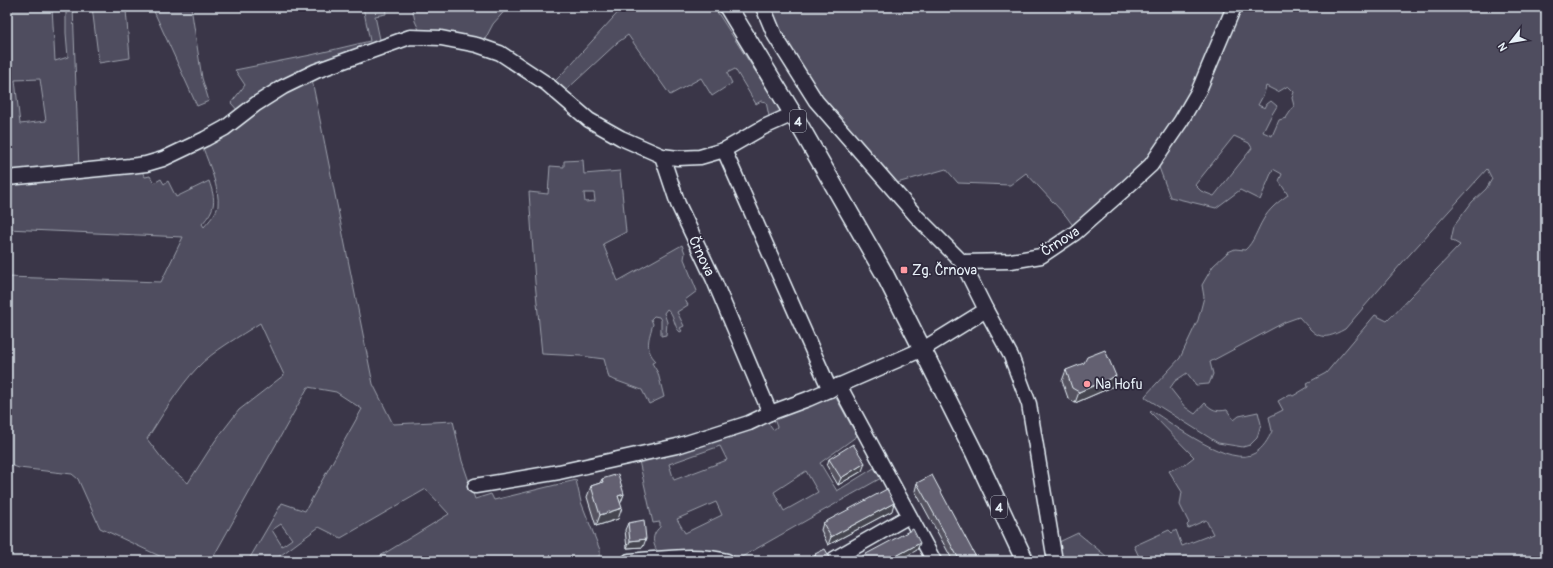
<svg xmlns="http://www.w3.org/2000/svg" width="1553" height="568" viewBox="0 0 1553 568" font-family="Pangolin,sans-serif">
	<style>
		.green { fill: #504e5f; stroke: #9ca0ac; fill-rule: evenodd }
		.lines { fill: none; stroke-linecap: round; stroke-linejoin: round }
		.minor-casing { stroke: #e8f1f8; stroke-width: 17 }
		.major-casing { stroke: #e8f1f8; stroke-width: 20 }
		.minor { stroke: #2f2a3d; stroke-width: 14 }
		.major { stroke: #2f2a3d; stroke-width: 17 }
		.wall { fill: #555361; stroke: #e8f1f8 }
		.shaded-wall { fill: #45444f; stroke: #e8f1f8 }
		.building { fill: #636171; stroke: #e8f1f8 }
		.poi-dot { fill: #ff9aa2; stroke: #2f2a3d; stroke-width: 1.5 }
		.labels { text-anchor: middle; stroke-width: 3.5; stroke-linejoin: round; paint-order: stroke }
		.shield { fill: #2f2a3d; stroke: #b0b5c0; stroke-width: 1 }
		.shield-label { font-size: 13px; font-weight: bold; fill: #e8f1f8 }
		.street-label { font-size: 14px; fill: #e8f1f8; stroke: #2f2a3d }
		.poi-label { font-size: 14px; fill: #e8f1f8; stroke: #2f2a3d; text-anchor: start }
	</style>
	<rect width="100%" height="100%" fill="#3a3648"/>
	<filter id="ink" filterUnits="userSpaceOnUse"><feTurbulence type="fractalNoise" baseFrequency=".025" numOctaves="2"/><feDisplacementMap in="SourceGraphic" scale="8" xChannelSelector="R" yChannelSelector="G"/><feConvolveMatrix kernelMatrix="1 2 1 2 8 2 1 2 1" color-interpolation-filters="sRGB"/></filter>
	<g filter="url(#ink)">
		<g class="green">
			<path d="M 7,7 L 52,7 L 55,61 L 68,57 L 66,33 L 66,7 L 73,7 L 79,169 L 7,175 ZM 40,79 L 46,121 L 20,124 L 15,80 Z"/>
			<polygon points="92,7 135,7 126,10 130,58 99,63"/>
			<polygon points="152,7 191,7 202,78 209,101 197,106"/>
			<polygon points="363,7 385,7 386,14 375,16 381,44 240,113 231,103 245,85 235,70 311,55 370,41"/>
			<polygon points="412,7 508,7 493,24 483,43 420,32 415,21"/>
			<polygon points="623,7 714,7 772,97 780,110 779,114 774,118 769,116 766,102 761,101 756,104 735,69 727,73 732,83 712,96 701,78 670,95 628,35 617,43 563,93 552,84 562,74"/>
			<polygon points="769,7 1229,7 1199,81 1151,158 1074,227 1066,216 1026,173 1010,185 958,183 946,169 897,183 814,89 782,38"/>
			<path d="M 1239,7 L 1546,7 L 1546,561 L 1141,561 L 1134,546 L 1169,530 L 1172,533 L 1176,530 L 1182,546 L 1213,534 L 1206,520 L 1188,528 L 1187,525 L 1189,523 L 1180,505 L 1182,492 L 1169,471 L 1185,464 L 1194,457 L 1150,412 L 1152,411 C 1173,424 1231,469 1255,453 C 1263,448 1268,440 1272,431 L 1269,417 L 1283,410 L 1278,401 L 1290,394 L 1293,396 L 1308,387 L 1307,383 L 1326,373 L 1375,315 L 1387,321 L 1460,245 L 1451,240 L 1454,226 L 1472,202 L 1486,189 L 1492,179 L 1487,169 L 1401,264 L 1345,329 C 1320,343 1316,336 1299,317 L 1285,322 L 1210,362 L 1213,374 L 1209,384 L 1196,385 L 1187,373 L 1175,381 L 1170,388 L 1185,407 L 1195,414 L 1205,403 C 1212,410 1216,412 1227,410 L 1234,420 L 1239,416 L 1258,412 L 1261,424 L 1257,438 L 1250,445 L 1243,447 L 1218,443 L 1146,398 L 1145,396 L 1180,358 L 1198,320 L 1204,297 L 1202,285 L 1213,266 L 1228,252 L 1235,249 L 1245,250 C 1254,242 1257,230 1263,220 C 1269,209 1278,202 1288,195 L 1279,181 L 1282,174 L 1273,169 L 1260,200 L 1240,190 L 1216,208 L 1170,197 L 1157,162 ZM 1266,86 L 1278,92 L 1288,86 L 1294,92 L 1292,98 L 1294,106 L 1286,118 L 1279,120 L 1272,136 L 1263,132 L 1271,116 L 1277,106 L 1271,101 L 1267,104 L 1265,108 L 1258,105 L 1264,94 ZM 1234,136 L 1249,143 L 1252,148 L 1214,196 L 1201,191 L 1195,185 Z"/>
			<path d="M 311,75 L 373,384 L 393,424 L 453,421 L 462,461 L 475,499 L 491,494 L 494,500 L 576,480 L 581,502 L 600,550 L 600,555 L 595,558 L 583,561 L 372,561 L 449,514 L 426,489 L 341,538 L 319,527 L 273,561 L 248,561 L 282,503 L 305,511 L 362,409 L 336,392 L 308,387 L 211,561 L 170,561 L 100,528 L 78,479 L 72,474 L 19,468 L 7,464 L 7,277 L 161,282 L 183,237 L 7,229 L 7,182 L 140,168 L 145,177 L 150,176 L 154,183 L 161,179 L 164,184 L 168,181 L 176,197 L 209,181 C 216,201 216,208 202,224 L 204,227 C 209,221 216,214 218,206 C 220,190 209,164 203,148 L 206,144 ZM 260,323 L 284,375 L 239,410 L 215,441 L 188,483 L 167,465 L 147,439 C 162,416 178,388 197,368 C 214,350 239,337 260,323 ZM 281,524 L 292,539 L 282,546 L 272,530 Z"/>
			<path d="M 583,160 L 584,174 L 620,171 L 626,232 L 603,244 L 618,281 L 682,245 L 685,253 L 684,259 L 697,291 L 685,300 L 688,305 L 677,312 L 684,326 L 680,328 L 682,331 L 680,332 C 673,326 675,314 667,309 L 664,313 L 667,322 L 666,335 L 661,336 L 661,320 L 659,317 L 654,316 L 651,319 L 653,324 C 649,338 644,349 656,361 L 652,363 L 658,373 L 664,397 L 649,404 L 642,390 L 609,378 L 604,359 L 581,356 L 542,354 L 535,282 L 529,192 L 548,194 L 550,166 L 564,167 L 564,161 ZM 584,193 L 594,193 L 595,201 L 585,202 Z"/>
			<path d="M 835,396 L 857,436 L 820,463 L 837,491 L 874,468 L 881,478 L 740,558 L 659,554 C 652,544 651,535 660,527 L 660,522 L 653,523 L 639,461 L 767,422 L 773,430 L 777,427 L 774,419 L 778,416 ZM 720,446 L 727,460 L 674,480 L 669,464 ZM 806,471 L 818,492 L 784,511 L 774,492 ZM 716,502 L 722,515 L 685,533 L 677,519 Z"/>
			<polygon points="1078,533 1112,561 1061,561 1059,542"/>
		</g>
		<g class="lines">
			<g class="minor-casing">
				<g id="minor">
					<polyline points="763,7 775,36 816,101 918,218 962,262 986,310 1011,356 1029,404 1055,561"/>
					<polyline points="724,150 830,390"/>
					<polyline points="662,156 678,204 713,278 770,413"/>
					<polyline points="7,178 130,166 146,164 163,159 205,139 225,128 256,104 283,87 316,71 410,37 441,38 477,45 500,53 547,84 589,120 621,138 662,156 678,158 700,157 724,150 764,127 793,114"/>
					<polyline points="962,262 1011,261 1041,256 1075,233 1126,188 1151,165 1181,121 1199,90 1234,7"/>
					<polyline points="839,385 934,561"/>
					<polyline points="475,486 559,472 677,446 749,423 770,413 808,399 923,349 986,310"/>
					<polyline points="834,559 909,516"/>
					<path d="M 629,561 C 661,559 696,553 727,561"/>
				</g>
			</g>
			<g class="major-casing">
				<polyline id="major" points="728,7 793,114 884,273 974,452 1025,561"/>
			</g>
			<use href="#minor" class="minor"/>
			<use href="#major" class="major"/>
		</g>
		<g class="wall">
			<polygon points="1066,370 1112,387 1075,403 1068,398 1062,381"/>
			<polygon points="829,459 862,471 838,485 827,466"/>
			<polygon points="602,479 624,494 620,504 618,519 596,526 587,497 591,486 600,483"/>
			<polygon points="917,483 978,561 953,561 915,491"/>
			<polygon points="892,511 828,545 821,530 823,523"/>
			<polygon points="628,523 643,547 627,548 625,530"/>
			<polygon points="815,554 832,561 812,561"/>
		</g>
		<g class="shaded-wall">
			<polygon points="1116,376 1112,387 1075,403 1079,392"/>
			<polygon points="865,463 862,471 838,485 841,478"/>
			<polygon points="624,494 620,505 618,496"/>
			<polygon points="894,503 892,511 828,545 831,537"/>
			<polygon points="622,508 618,519 596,526 600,515"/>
			<polygon points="646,539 643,547 627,548 630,541"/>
			<polygon points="920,543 917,550 898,561 887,561"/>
		</g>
		<g class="building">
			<polygon points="1105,350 1116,376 1079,392 1072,388 1066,370 1084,363 1087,357"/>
			<polygon points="853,444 865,463 841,478 829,459"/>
			<polygon points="618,474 624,494 618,496 622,508 600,515 591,486 603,482 602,479"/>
			<polygon points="932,475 978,561 960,561 917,483"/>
			<polygon points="887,489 894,503 831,537 823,523"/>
			<polygon points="644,520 646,539 630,541 628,523"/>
			<polygon points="913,529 920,543 887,561 853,561"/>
			<polygon points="825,549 832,561 815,561 817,560 815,554"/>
		</g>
	</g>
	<g class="poi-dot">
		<rect x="900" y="266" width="8" height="8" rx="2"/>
		<circle cx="1087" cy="384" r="4"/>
	</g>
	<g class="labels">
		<g class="shield">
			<rect x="790" y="110" width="16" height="22" rx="3"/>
			<rect x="991" y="496" width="16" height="22" rx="3"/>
		</g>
		<g class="shield-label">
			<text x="798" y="126">4</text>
			<text x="999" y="512">4</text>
		</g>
		<g class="street-label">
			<text transform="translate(1060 241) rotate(-33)" y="5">Črnova</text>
			<text transform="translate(702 256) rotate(65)" y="5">Črnova</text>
		</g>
		<g class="poi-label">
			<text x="912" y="275">Zg. Črnova</text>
			<text x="1095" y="389">Na Hofu</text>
		</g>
	</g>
	<rect width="1553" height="568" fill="none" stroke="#2f2a3d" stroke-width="24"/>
	<rect x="12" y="12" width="1529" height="544" fill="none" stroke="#e8f1f8" stroke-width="1.5" filter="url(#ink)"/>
	<g transform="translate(1511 42) rotate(239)" stroke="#2f2a3d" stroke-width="3" paint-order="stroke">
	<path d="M0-3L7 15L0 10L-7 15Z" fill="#e8f1f8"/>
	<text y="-6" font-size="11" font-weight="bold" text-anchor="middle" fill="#e8f1f8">N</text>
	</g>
</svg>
